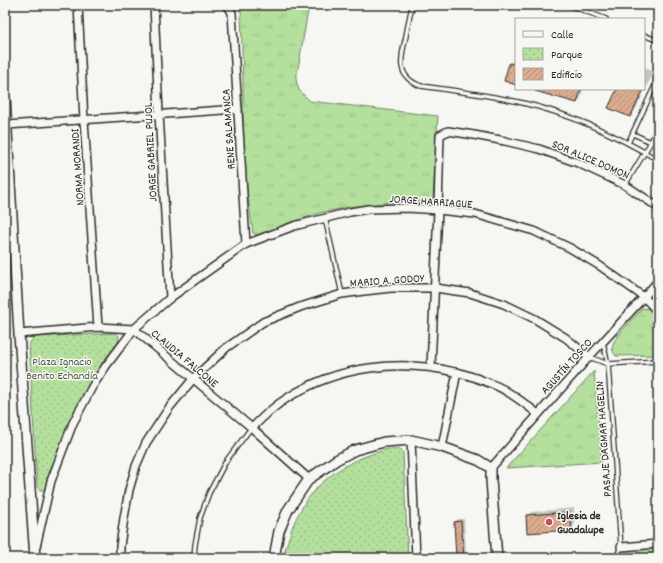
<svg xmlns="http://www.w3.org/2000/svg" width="663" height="563" viewBox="0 0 663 563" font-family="Dekko,sans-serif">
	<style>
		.grass { fill: url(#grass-tufts); stroke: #708564 }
		.park { fill: url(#park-dots); stroke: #708564 }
		.shadow { fill: #0003 }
		.building { fill: url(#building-hatch); stroke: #2b2b2b }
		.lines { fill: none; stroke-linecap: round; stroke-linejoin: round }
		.service-casing { stroke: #2b2b2b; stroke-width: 6 }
		.minor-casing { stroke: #2b2b2b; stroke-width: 10 }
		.tertiary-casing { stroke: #2b2b2b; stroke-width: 12 }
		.service { stroke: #f6f6f2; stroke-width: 3.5 }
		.minor { stroke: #f6f6f2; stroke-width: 7 }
		.tertiary { stroke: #f6f6f2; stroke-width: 9 }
		.poi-dot { fill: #d1495b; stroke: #f6f6f2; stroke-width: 1.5 }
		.labels { text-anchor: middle; stroke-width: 3; stroke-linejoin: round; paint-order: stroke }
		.street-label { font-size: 12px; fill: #2b2b2b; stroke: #f6f6f2 }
		.park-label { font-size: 12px; fill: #4d5847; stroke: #f6f6f2 }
		.poi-label { font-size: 12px; font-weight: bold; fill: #2b2b2b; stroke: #f6f6f2; text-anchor: start }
	</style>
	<defs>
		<pattern id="grass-tufts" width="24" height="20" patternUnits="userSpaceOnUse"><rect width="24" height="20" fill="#b4df9c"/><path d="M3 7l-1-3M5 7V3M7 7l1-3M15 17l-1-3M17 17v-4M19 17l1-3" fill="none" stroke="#9bc087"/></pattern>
		<pattern id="park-dots" width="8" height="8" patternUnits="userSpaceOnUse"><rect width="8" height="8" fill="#b4df9c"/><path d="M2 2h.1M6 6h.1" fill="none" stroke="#9bc087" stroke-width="1.8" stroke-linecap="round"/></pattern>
		<pattern id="building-hatch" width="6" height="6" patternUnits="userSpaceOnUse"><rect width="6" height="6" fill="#dcac8e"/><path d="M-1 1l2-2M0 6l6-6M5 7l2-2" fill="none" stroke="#b38c74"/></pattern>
	</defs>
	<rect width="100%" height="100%" fill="#f6f6f2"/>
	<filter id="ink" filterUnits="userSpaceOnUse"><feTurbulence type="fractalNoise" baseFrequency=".025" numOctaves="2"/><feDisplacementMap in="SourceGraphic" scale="8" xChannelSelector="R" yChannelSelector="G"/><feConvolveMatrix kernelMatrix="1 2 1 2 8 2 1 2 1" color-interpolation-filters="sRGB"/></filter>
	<g filter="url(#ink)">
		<g class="grass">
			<polygon points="242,5 309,5 296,80 299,90 310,101 438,116 433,197 432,201 427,202 404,201 384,203 348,207 320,213 292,222 259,235 253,233 243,161 243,84 241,10"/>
			<path d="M 642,308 L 650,309 L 653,312 L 658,320 L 658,355 L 616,356 C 613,352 611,349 613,344 C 615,336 636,316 642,308 Z"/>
			<polygon points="594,371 602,462 506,468"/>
			<polygon points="658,547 658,558 629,557 619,558 622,549"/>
		</g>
		<g class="park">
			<polygon points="115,333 119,336 118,343 102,363 85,391 70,422 59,448 51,470 47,485 44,490 40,490 37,485 29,344 34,337"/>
			<path d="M 388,449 L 397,449 L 401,450 L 403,453 L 408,558 L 283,558 C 285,548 289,538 292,528 C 309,484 343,461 388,449 Z"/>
		</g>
		<g class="shadow">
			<polygon points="514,59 516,60 516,84 509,64"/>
			<polygon points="644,67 654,72 634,112 630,116 618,89 644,89"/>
			<polygon points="533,89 583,89 581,98 577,102"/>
			<polygon points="574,508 575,524 571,529 527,516 531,512"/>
			<polygon points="458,519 464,519 466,554 463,558 455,522"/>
		</g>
		<g class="building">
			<polygon points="509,63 516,65 516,85 504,81"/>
			<polygon points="535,89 581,89 577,103 535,91"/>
			<polygon points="617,89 644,89 630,117 608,108"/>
			<polygon points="570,512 572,530 527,533 526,515"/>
			<polygon points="461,521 464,558 456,558 454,522"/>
		</g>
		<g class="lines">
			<g class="service-casing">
				<g id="service">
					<path d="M 412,5 C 410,15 408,25 406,36 C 401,57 395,77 421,86 C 455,91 490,95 523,103 C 571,114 616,135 658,160"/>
					<polyline points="569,5 606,19"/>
					<polyline points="644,35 658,41"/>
					<polyline points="633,134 651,142"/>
					<polyline points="628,143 658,79"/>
					<polyline points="625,185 651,142 658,126"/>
					<polyline points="325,218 342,294"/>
					<polyline points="603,343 608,364 621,547 616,558"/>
					<polyline points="589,357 608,364 658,361"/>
					<polyline points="194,558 195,545 200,518 209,493 226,461 251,428"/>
				</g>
			</g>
			<g class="minor-casing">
				<g id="minor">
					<polyline points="78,5 84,120 98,327"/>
					<polyline points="154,5 159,114 170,298"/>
					<polyline points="226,5 229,7 232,13 246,244"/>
					<polyline points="7,125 238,109"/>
					<polyline points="19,334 98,327 134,329 252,428 309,479"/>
					<polyline points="431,367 438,210 440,135 448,131 474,135 505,141 539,149 578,163 625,185 658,207"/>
					<path d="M 252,428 C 264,416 275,405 289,397 C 338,366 400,359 455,372 C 462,373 469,376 476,378 C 486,382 497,385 506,391 C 518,398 528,406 538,414"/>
					<polyline points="411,440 416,558"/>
					<polyline points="442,447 457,372"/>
					<polyline points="491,468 589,357 644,297 658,281"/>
					<polyline points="36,547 51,481 73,423 92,387 106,366 134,329 170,298 246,244 294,226 350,212 368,209 408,208 438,210 475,214 534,231 570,248 600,266 644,297 658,312"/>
					<polyline points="621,547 658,544"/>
					<polyline points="120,558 120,546 124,518 129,490 136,466 146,443 169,408 193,379 226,348 263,322 300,307 342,294 364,291 391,288 435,288 470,293 504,304 535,319 566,338 589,357"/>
				</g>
			</g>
			<g class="tertiary-casing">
				<g id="tertiary">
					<polyline points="5,97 19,334 35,558"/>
					<polyline points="274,558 279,531 288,510 309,479 336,460 355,450 384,442 411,440 442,447 478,460 491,468 491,480 497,558"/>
				</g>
			</g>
			<use href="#service" class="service"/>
			<use href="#minor" class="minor"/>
			<use href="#tertiary" class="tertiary"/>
		</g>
	</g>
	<circle class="poi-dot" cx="549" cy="522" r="4"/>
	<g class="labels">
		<g class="street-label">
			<text transform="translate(228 129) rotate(-94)" y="4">RENE SALAMANCA</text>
			<text transform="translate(150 152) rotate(-93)" y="4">JORGE GABRIEL PUJOL</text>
			<text transform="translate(591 159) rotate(23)" y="4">SOR ALICE DOMON</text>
			<text transform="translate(77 167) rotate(-94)" y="4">NORMA MORANDI</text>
			<text transform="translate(431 201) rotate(4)" y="4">JORGE HARRIAGUE</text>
			<text transform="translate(387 280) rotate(-4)" y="4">MARIO A. GODOY</text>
			<text transform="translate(185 358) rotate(40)" y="4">CLAUDIA FALCONE</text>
			<text transform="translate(566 366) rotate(-48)" y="4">AGUSTÍN TOSCO</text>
			<text transform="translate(603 439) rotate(-94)" y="4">PASAJE DAGMAR HAGELIN</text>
		</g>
		<g class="park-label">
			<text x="62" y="365">Plaza Ignacio<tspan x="62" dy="14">Benito Echandía</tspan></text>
		</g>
		<g class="poi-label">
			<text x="557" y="519">Iglesia de<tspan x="557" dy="14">Guadalupe</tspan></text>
		</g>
	</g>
	<rect width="663" height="563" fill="none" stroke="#f6f6f2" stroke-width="20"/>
	<rect x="10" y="10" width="643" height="543" fill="none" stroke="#2b2b2b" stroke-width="1.5" filter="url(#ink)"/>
	<rect x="515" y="18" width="130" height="72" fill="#f6f6f2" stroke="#a5a5a2"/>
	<rect x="523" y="31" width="20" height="6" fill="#f6f6f2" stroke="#a5a5a2"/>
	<text x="551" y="38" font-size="12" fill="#2b2b2b">Calle</text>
	<rect x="523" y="48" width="20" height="12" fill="url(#park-dots)" stroke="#a5a5a2"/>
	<text x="551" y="58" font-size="12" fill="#2b2b2b">Parque</text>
	<rect x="523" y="68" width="20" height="12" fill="url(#building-hatch)" stroke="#a5a5a2"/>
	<text x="551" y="78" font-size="12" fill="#2b2b2b">Edificio</text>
</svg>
